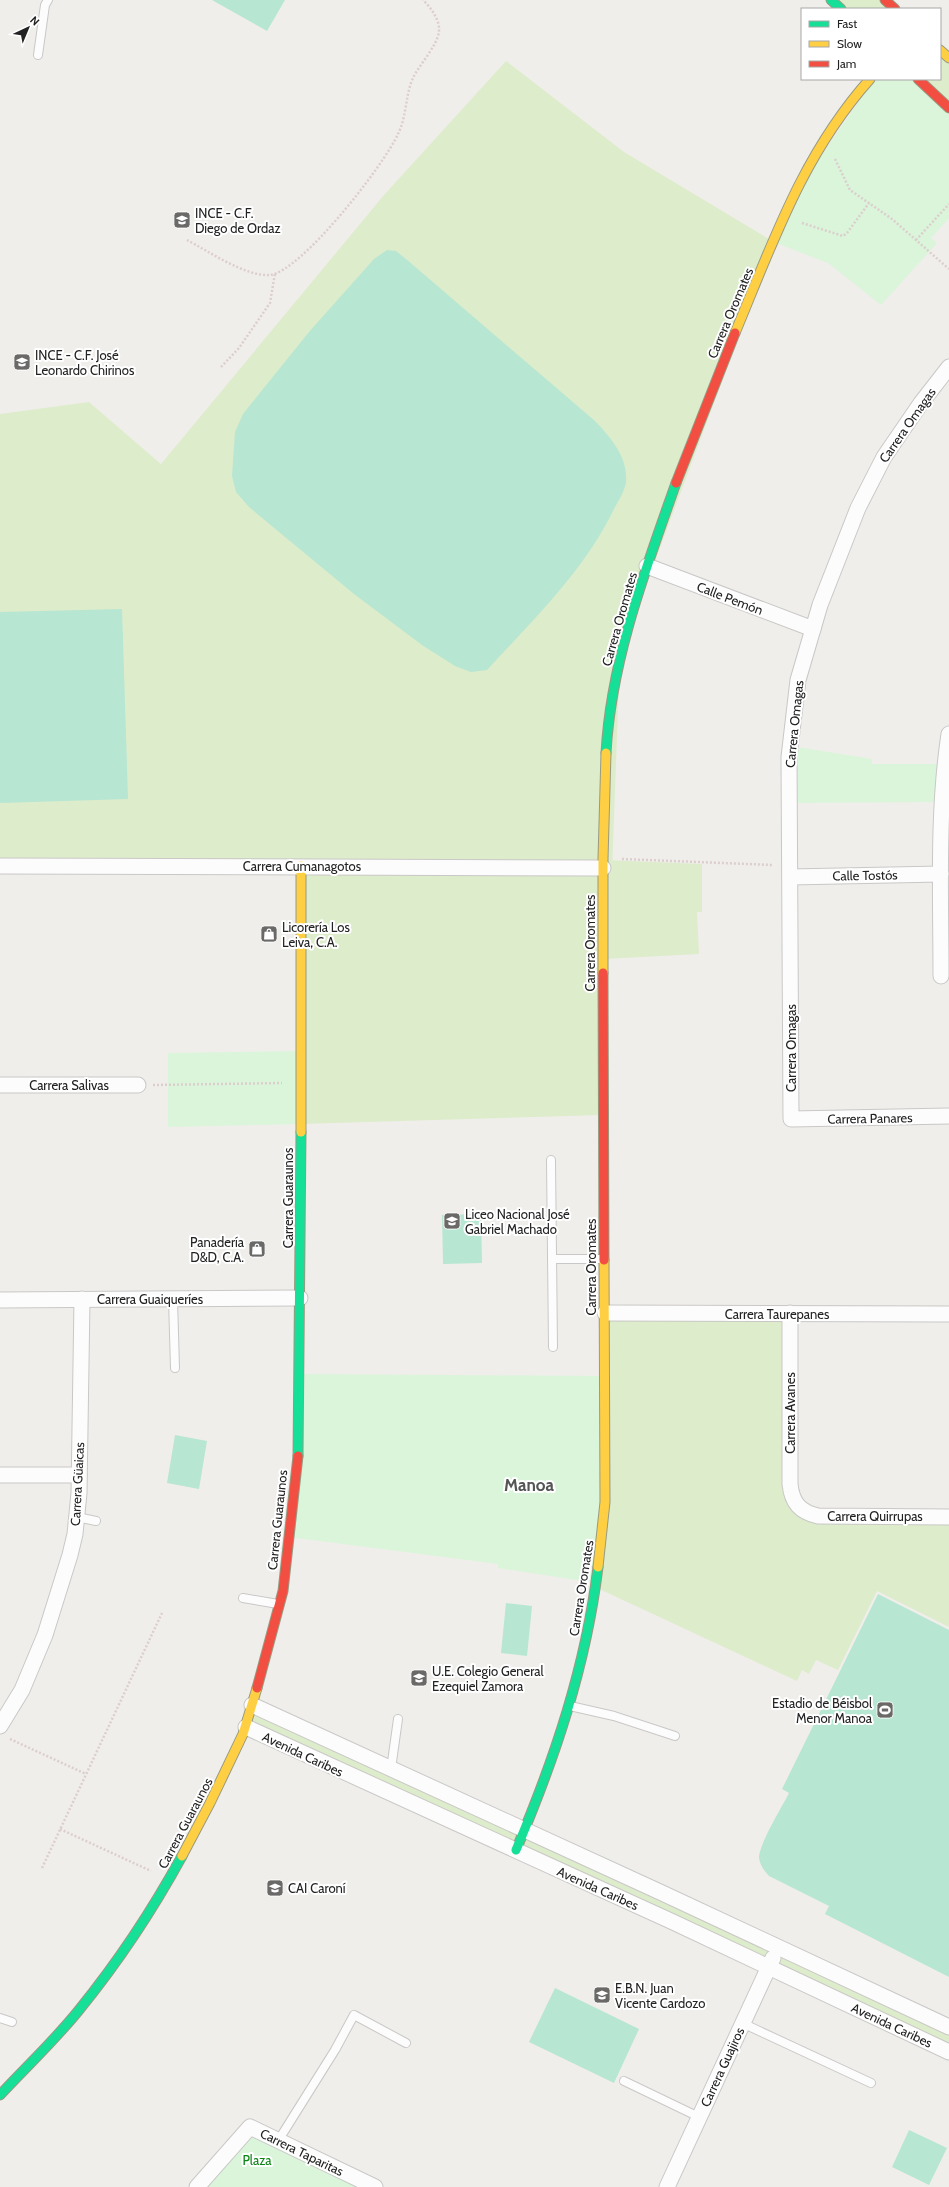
<svg xmlns="http://www.w3.org/2000/svg" width="949" height="2187" viewBox="0 0 949 2187" font-family="Cabin,sans-serif">
	<style>
		.grass { fill: #ddeccb }
		.park { fill: #daf5da }
		.pitch { fill: #b7e6d2 }
		.lines { fill: none; stroke-linecap: round; stroke-linejoin: round }
		.lane-casing { stroke: #c9c8c7; stroke-width: 10 }
		.street-casing { stroke: #c9c8c7; stroke-width: 17 }
		.fast-casing { stroke: #999a82; stroke-width: 11 }
		.slow-casing { stroke: #999a82; stroke-width: 11 }
		.jam-casing { stroke: #999a82; stroke-width: 11 }
		.path { stroke: #dccecd; stroke-width: 2.5; stroke-dasharray: 2 2; stroke-linecap: butt }
		.lane { stroke: #fdfcfc; stroke-width: 8 }
		.street { stroke: #fdfcfc; stroke-width: 15 }
		.fast { stroke: #16e098; stroke-width: 9 }
		.slow { stroke: #ffcf43; stroke-width: 9 }
		.jam { stroke: #f24e42; stroke-width: 9 }
		.labels { text-anchor: middle; stroke-width: 4; stroke-linejoin: round; paint-order: stroke }
		.poi-label { font-size: 13px; fill: #222; stroke: #fff; text-anchor: start }
		.street-label { font-size: 13px; fill: #222; stroke: #fff }
		.park-label { font-size: 13px; fill: #0c8416; stroke: #fff }
		.district-label { font-size: 17px; font-weight: bold; fill: #555; stroke: #fff }
	</style>
	<rect width="100%" height="100%" fill="#f0eeeb"/>
	<g class="grass">
		<polygon points="831,0 885,0 895,9 841,9"/>
		<polygon points="940,50 949,58 949,108 918,79 940,79"/>
		<polygon points="506,61 624,152 774,242 620,655 603,1115 301,1124 301,866 0,866 0,414 89,402 161,464 384,195"/>
		<polygon points="605,860 702,864 702,912 697,912 699,954 604,959"/>
		<polygon points="605,1313 790,1313 790,1484 801,1510 949,1517 949,1627 877,1591 838,1670 816,1660 809,1674 802,1670 797,1681 595,1587"/>
		<polygon points="252,1705 949,2027 949,2052 246,1727"/>
	</g>
	<g class="park">
		<polygon points="874,79 914,79 949,111 949,218 931,238 937,243 881,305 828,263 776,243 800,187"/>
		<polygon points="791,746 872,759 872,764 944,764 942,802 789,803"/>
		<polygon points="301,1051 301,1124 168,1127 168,1053"/>
		<polygon points="299,1374 605,1376 596,1583 498,1568 498,1564 289,1537"/>
		<polygon points="250,2127 375,2187 197,2187"/>
	</g>
	<g class="pitch">
		<polygon points="212,0 285,0 267,31"/>
		<path d="M 387,250 L 396,251 L 406,259 L 595,421 C 611,438 628,457 626,482 C 625,490 619,500 615,507 C 585,570 534,619 487,670 L 471,672 L 455,666 L 422,645 L 354,594 L 249,507 L 236,492 L 232,476 L 235,432 L 243,414 L 309,332 L 374,259 Z"/>
		<polygon points="122,609 128,799 0,803 0,612"/>
		<polygon points="481,1214 482,1263 443,1264 442,1215"/>
		<polygon points="175,1435 207,1441 199,1489 167,1483"/>
		<path d="M 878,1594 L 949,1630 L 949,1977 L 825,1914 L 829,1906 L 769,1876 C 764,1871 760,1865 759,1858 C 759,1844 782,1807 789,1793 L 782,1789 Z"/>
		<polygon points="506,1603 532,1606 527,1656 501,1653"/>
		<polygon points="555,1988 639,2029 614,2083 529,2042"/>
		<polygon points="909,2130 947,2148 929,2185 892,2167"/>
	</g>
	<g class="lines">
		<g class="lane-casing">
			<g id="lane">
				<polyline points="38,55 45,5 48,0"/>
				<polyline points="551,1160 553,1347"/>
				<polyline points="552,1259 603,1259"/>
				<polyline points="173,1299 175,1368"/>
				<polyline points="77,1517 96,1521"/>
				<polyline points="243,1598 278,1604"/>
				<polyline points="570,1706 614,1716 675,1736"/>
				<polyline points="391,1769 398,1719"/>
				<polyline points="0,2018 12,2022"/>
				<polyline points="742,2023 871,2083"/>
				<polyline points="624,2081 699,2117"/>
				<polyline points="278,2141 335,2050 354,2015 406,2043"/>
			</g>
		</g>
		<g class="street-casing">
			<g id="street">
				<polyline points="949,367 921,403 884,457 858,508 820,605 798,680 789,757 791,1119 949,1116"/>
				<polyline points="647,566 813,629"/>
				<polyline points="0,866 603,868"/>
				<polyline points="790,877 941,874"/>
				<path d="M 941,976 C 941,895 937,814 949,734"/>
				<polyline points="0,1085 138,1085"/>
				<polyline points="0,1300 300,1298"/>
				<polyline points="605,1313 949,1314"/>
				<path d="M 790,1313 L 790,1484 C 792,1503 800,1512 818,1516 L 949,1517"/>
				<polyline points="0,1475 79,1475"/>
				<polyline points="252,1705 660,1892 949,2027"/>
				<polyline points="0,1726 22,1690 45,1635 70,1555 75,1534 79,1493 82,1299"/>
				<polyline points="246,1727 673,1922 949,2052"/>
				<polyline points="197,2187 250,2127 375,2187"/>
				<polyline points="667,2187 773,1958"/>
			</g>
		</g>
		<g class="fast-casing">
			<g id="fast">
				<polyline points="831,0 841,9"/>
				<path d="M 606,753 C 611,660 645,571 676,483"/>
				<polyline points="298,1456 301,1132"/>
				<path d="M 516,1850 C 555,1758 586,1666 598,1567"/>
				<path d="M 0,2095 C 26,2067 55,2040 79,2010 C 118,1962 152,1911 182,1856"/>
			</g>
		</g>
		<g class="slow-casing">
			<g id="slow">
				<polyline points="940,50 949,58"/>
				<path d="M 735,333 C 773,242 803,154 870,79"/>
				<polyline points="301,866 301,1132"/>
				<polyline points="603,973 603,859 606,753"/>
				<polyline points="598,1567 605,1502 604,1260"/>
				<polyline points="182,1856 210,1803 243,1734 257,1688"/>
			</g>
		</g>
		<g class="jam-casing">
			<g id="jam">
				<polyline points="885,0 895,9"/>
				<polyline points="918,79 949,108"/>
				<polyline points="676,483 735,333"/>
				<polyline points="603,973 604,1260"/>
				<polyline points="257,1688 283,1591 298,1456"/>
			</g>
		</g>
		<g class="path">
			<polyline points="835,159 850,190 892,219 949,269"/>
			<polyline points="802,223 843,236 847,233 869,203"/>
			<path d="M 187,240 C 208,251 246,277 270,275 C 302,271 384,165 398,134 C 407,116 405,96 413,78 C 419,65 438,45 439,31 C 440,20 431,8 423,0"/>
			<polyline points="916,240 949,204"/>
			<polyline points="221,367 239,348 270,303 275,273"/>
			<polyline points="622,859 773,865"/>
			<polyline points="153,1085 282,1083"/>
			<polyline points="10,1739 86,1774"/>
			<polyline points="60,1829 151,1871"/>
			<polyline points="42,1868 162,1613"/>
		</g>
		<use href="#lane" class="lane"/>
		<use href="#street" class="street"/>
		<use href="#fast" class="fast"/>
		<use href="#slow" class="slow"/>
		<use href="#jam" class="jam"/>
	</g>
	<defs>
		<g id="university-square" transform="scale(0.9)"><rect x="-9" y="-9" width="18" height="18" rx="4" fill="#6a6968" stroke="#fff"/><path d="M0-5L7-2L0 1L-7-2ZM-4 1L0 2.5L4 1V4Q0 6-4 4Z" fill="#fff"/></g>
		<g id="shop-square" transform="scale(0.9)"><rect x="-9" y="-9" width="18" height="18" rx="4" fill="#6a6968" stroke="#fff"/><path d="M-5-2.5h2.3a2.7 3.5 0 0 1 5.4 0H5L5.5 6h-11ZM-1.5-2.5h3a1.5 2.3 0 0 0-3 0Z" fill="#fff"/></g>
		<g id="school-square" transform="scale(0.9)"><rect x="-9" y="-9" width="18" height="18" rx="4" fill="#6a6968" stroke="#fff"/><path d="M0-5L7-2L0 1L-7-2ZM-4 1L0 2.5L4 1V4Q0 6-4 4Z" fill="#fff"/></g>
		<g id="stadium-square" transform="scale(0.9)"><rect x="-9" y="-9" width="18" height="18" rx="4" fill="#6a6968" stroke="#fff"/><path d="M0-5a6.5 5 0 1 0 0 10a6.5 5 0 1 0 0-10ZM-3.5-1.8h7v3.6h-7Z" fill="#fff"/></g>
	</defs>
	<g fill-rule="evenodd">
		<use href="#university-square" x="182" y="220"/>
		<use href="#university-square" x="22" y="362"/>
		<use href="#shop-square" x="269" y="934"/>
		<use href="#school-square" x="452" y="1221"/>
		<use href="#shop-square" x="257" y="1249"/>
		<use href="#school-square" x="419" y="1678"/>
		<use href="#stadium-square" x="885" y="1710"/>
		<use href="#university-square" x="275" y="1888"/>
		<use href="#school-square" x="602" y="1995"/>
	</g>
	<g class="labels">
		<g class="poi-label">
			<text x="195" y="218">INCE - C.F.<tspan x="195" dy="15">Diego de Ordaz</tspan></text>
			<text x="35" y="360">INCE - C.F. José<tspan x="35" dy="15">Leonardo Chirinos</tspan></text>
			<text x="282" y="932">Licorería Los<tspan x="282" dy="15">Leiva, C.A.</tspan></text>
			<text x="465" y="1219">Liceo Nacional José<tspan x="465" dy="15">Gabriel Machado</tspan></text>
			<text x="244" y="1247" text-anchor="end">Panadería<tspan x="244" dy="15">D&amp;D, C.A.</tspan></text>
			<text x="432" y="1676">U.E. Colegio General<tspan x="432" dy="15">Ezequiel Zamora</tspan></text>
			<text x="872" y="1708" text-anchor="end">Estadio de Béisbol<tspan x="872" dy="15">Menor Manoa</tspan></text>
			<text x="288" y="1893">CAI Caroní</text>
			<text x="615" y="1993">E.B.N. Juan<tspan x="615" dy="15">Vicente Cardozo</tspan></text>
		</g>
		<g class="street-label">
			<text transform="translate(730 313) rotate(-67)" y="5">Carrera Oromates</text>
			<text transform="translate(907 425) rotate(-55)" y="5">Carrera Omagas</text>
			<text transform="translate(730 598) rotate(21)" y="5">Calle Pemón</text>
			<text transform="translate(619 619) rotate(-74)" y="5">Carrera Oromates</text>
			<text transform="translate(794 724) rotate(-84)" y="5">Carrera Omagas</text>
			<text x="302" y="871">Carrera Cumanagotos</text>
			<text transform="translate(865 875) rotate(-1)" y="5">Calle Tostós</text>
			<text transform="translate(590 943) rotate(-90)" y="5">Carrera Oromates</text>
			<text transform="translate(791 1048) rotate(-90)" y="5">Carrera Omagas</text>
			<text x="69" y="1090">Carrera Salivas</text>
			<text transform="translate(870 1118) rotate(-1)" y="5">Carrera Panares</text>
			<text transform="translate(288 1198) rotate(-90)" y="5">Carrera Guaraunos</text>
			<text transform="translate(591 1267) rotate(-90)" y="5">Carrera Oromates</text>
			<text x="150" y="1304">Carrera Guaiqueríes</text>
			<text x="777" y="1319">Carrera Taurepanes</text>
			<text transform="translate(790 1413) rotate(-90)" y="5">Carrera Avanes</text>
			<text transform="translate(77 1484) rotate(-87)" y="5">Carrera Güaicas</text>
			<text x="875" y="1521">Carrera Quirrupas</text>
			<text transform="translate(277 1520) rotate(-84)" y="5">Carrera Guaraunos</text>
			<text transform="translate(581 1588) rotate(-81)" y="5">Carrera Oromates</text>
			<text transform="translate(303 1754) rotate(25)" y="5">Avenida Caribes</text>
			<text transform="translate(185 1823) rotate(-62)" y="5">Carrera Guaraunos</text>
			<text transform="translate(598 1888) rotate(24)" y="5">Avenida Caribes</text>
			<text transform="translate(892 2025) rotate(25)" y="5">Avenida Caribes</text>
			<text transform="translate(722 2067) rotate(-65)" y="5">Carrera Guajiros</text>
			<text transform="translate(302 2152) rotate(26)" y="5">Carrera Taparitas</text>
		</g>
		<g class="park-label">
			<text x="257" y="2165">Plaza</text>
		</g>
		<g class="district-label">
			<text x="529" y="1491">Manoa</text>
		</g>
	</g>
	<rect x="801" y="8" width="140" height="72" fill="#ffffff" stroke="#a7a7a7"/>
	<rect x="809" y="21" width="20" height="6" fill="#16e098" stroke="#a7a7a7"/>
	<text x="837" y="28" font-size="12" fill="#222222">Fast</text>
	<rect x="809" y="41" width="20" height="6" fill="#ffcf43" stroke="#a7a7a7"/>
	<text x="837" y="48" font-size="12" fill="#222222">Slow</text>
	<rect x="809" y="61" width="20" height="6" fill="#f24e42" stroke="#a7a7a7"/>
	<text x="837" y="68" font-size="12" fill="#222222">Jam</text>
	<g transform="translate(28 28) rotate(44)" stroke="#ffffff" stroke-width="3" paint-order="stroke">
	<path d="M0-3L7 15L0 10L-7 15Z" fill="#222222"/>
	<text y="-6" font-size="11" font-weight="bold" text-anchor="middle" fill="#222222">N</text>
	</g>
</svg>
